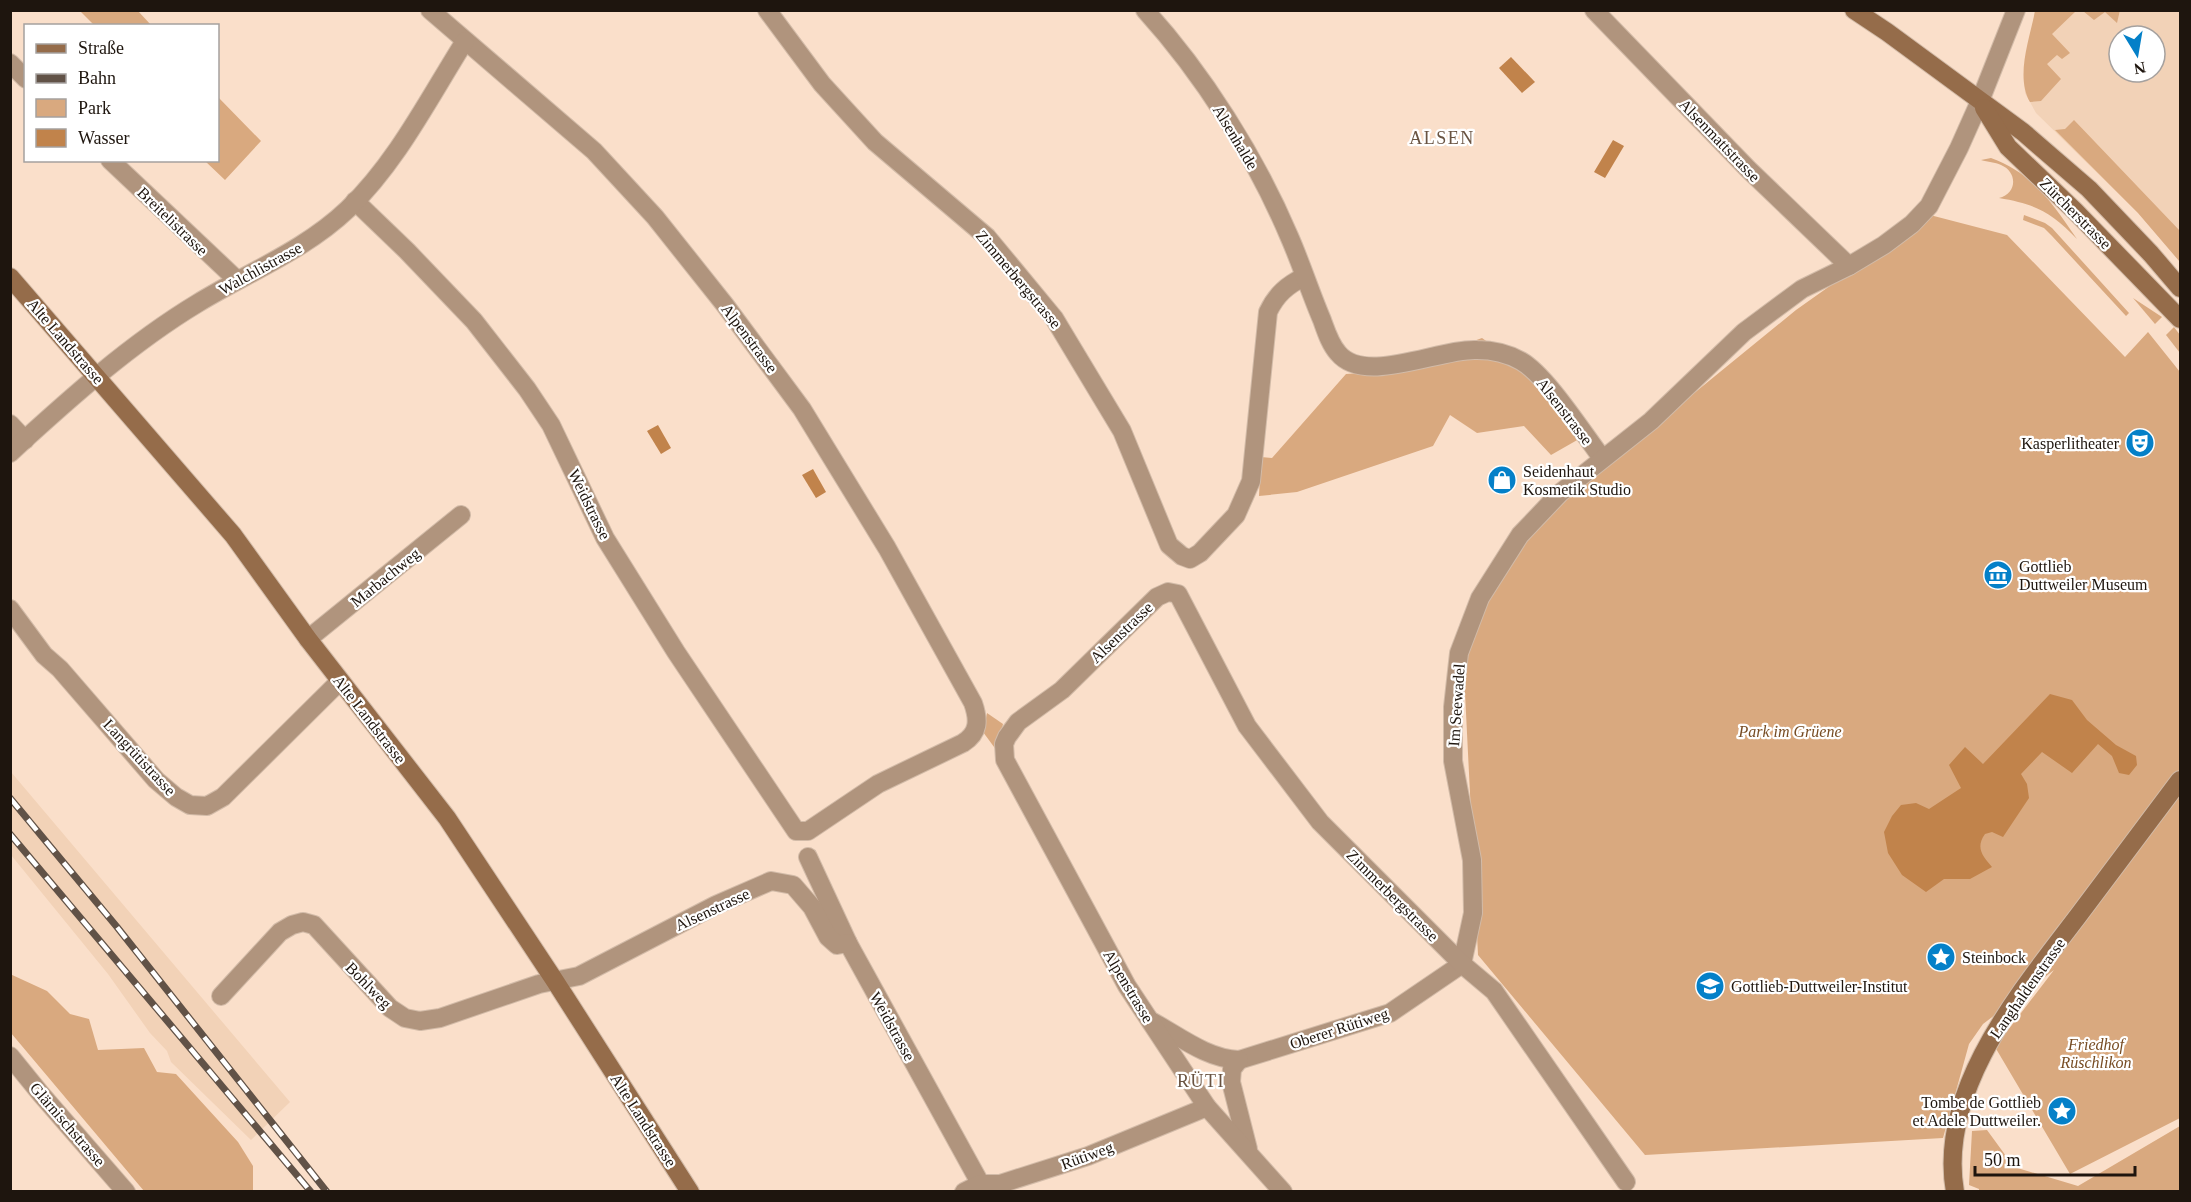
<svg xmlns="http://www.w3.org/2000/svg" width="2191" height="1202" viewBox="0 0 2191 1202" font-family="Georgia,serif">
	<style>
		.built { fill: #f2d2b7; fill-rule: evenodd }
		.green { fill: #d9a97f }
		.water { fill: #c1834b }
		.lines { fill: none; stroke-linecap: round; stroke-linejoin: round }
		.street-casing { stroke: #d2bba8; stroke-width: 20 }
		.secondary-casing { stroke: #d2bba8; stroke-width: 20 }
		.street { stroke: #b0947d; stroke-width: 18 }
		.secondary { stroke: #956c4a; stroke-width: 18 }
		.rail-casing { stroke: #615247; stroke-width: 7 }
		.rail { stroke: #fff; stroke-width: 4.5; stroke-dasharray: 14; stroke-linecap: butt }
		.labels { text-anchor: middle; stroke-width: 4.5; stroke-linejoin: round; paint-order: stroke }
		.street-label { font-size: 16px; fill: #1e150e; stroke: #fff }
		.poi-label { font-size: 16px; fill: #1e150e; stroke: #fff; text-anchor: start }
		.park-label { font-size: 16px; font-style: italic; fill: #774c23; stroke: #fff }
		.neighbourhood-label { font-size: 18px; letter-spacing: 1.5px; fill: #695341; stroke: #fff }
	</style>
	<rect width="100%" height="100%" fill="#fadfca"/>
	<g class="built">
		<path d="M 2035,11 L 2180,11 L 2180,262 L 2138,213 L 2036,113 L 2025,93 L 2024,71 ZM 2119,36 L 2155,36 L 2155,72 L 2119,72 Z"/>
		<polygon points="11,772 290,1102 251,1140 171,1062 167,1051 150,1033 108,974 11,855"/>
	</g>
	<g class="green">
		<polygon points="2120,10 2117,23 2105,12 2094,20 2083,11"/>
		<polygon points="80,11 138,11 151,25 94,25"/>
		<path d="M 2035,11 L 2076,11 L 2052,34 L 2070,53 L 2062,59 L 2057,55 L 2047,64 L 2061,79 L 2041,101 L 2030,102 C 2015,76 2030,38 2035,11 Z"/>
		<polygon points="218,97 261,141 225,180 205,161 218,160"/>
		<polygon points="2074,120 2180,231 2180,262 2138,213 2055,130 2065,129"/>
		<path d="M 1991,158 C 2033,173 2053,204 2077,239 C 2051,212 2035,204 1999,198 C 2017,194 2018,172 2001,165 C 1995,162 1988,162 1981,160 Z"/>
		<polygon points="1930,215 2007,235 2125,357 2148,332 2180,372 2180,1118 2070,1174 1995,1047 2054,970 1983,1024 1969,1044 1943,1138 1645,1155 1478,955 1462,632 1519,536 1796,310"/>
		<polygon points="2024,215 2045,223 2052,228 2129,313 2126,316 2052,236 2044,228 2023,220"/>
		<polygon points="2133,298 2162,317 2155,324"/>
		<polygon points="2174,327 2180,335 2180,353 2166,335"/>
		<polygon points="1482,338 1524,368 1579,439 1551,455 1524,426 1477,433 1450,415 1433,446 1297,492 1259,496 1261,457 1272,458 1346,374 1391,371"/>
		<polygon points="987,713 1003,724 997,751 983,732"/>
		<polygon points="10,974 47,991 70,1014 89,1019 98,1050 144,1048 157,1072 176,1074 238,1142 253,1166 253,1191 144,1191 11,1033"/>
		<polygon points="2180,1126 2180,1191 1979,1192 1979,1189 1969,1185 1972,1131 1987,1130 2014,1167 2078,1186"/>
	</g>
	<g class="water">
		<polygon points="1511,57 1535,82 1522,93 1499,68"/>
		<polygon points="1613,140 1624,146 1605,178 1594,172"/>
		<polygon points="658,425 671,448 661,454 647,431"/>
		<polygon points="813,469 826,492 816,498 802,475"/>
		<path d="M 2050,694 L 2072,700 L 2087,720 L 2116,745 L 2136,756 L 2137,765 L 2129,775 L 2119,773 L 2112,756 L 2098,744 L 2072,773 L 2042,752 L 2021,774 L 2027,784 L 2029,798 L 2003,837 L 1992,832 L 1985,834 C 1975,848 1983,856 1992,867 L 1970,879 L 1944,879 L 1926,892 L 1902,875 L 1888,853 L 1884,832 L 1892,816 L 1901,805 L 1916,803 L 1929,809 L 1961,788 L 1949,765 L 1965,747 L 1983,764 Z"/>
	</g>
	<g class="lines">
		<g class="street-casing">
			<g id="street">
				<path d="M 767,10 L 822,84 L 875,142 L 987,237 L 1054,318 L 1122,431 L 1169,545 L 1182,556 L 1190,559 L 1200,553 L 1236,515 L 1251,481 L 1268,312 C 1276,295 1287,285 1304,277"/>
				<path d="M 1145,10 C 1203,74 1255,156 1289,236 C 1301,263 1310,292 1322,320 C 1326,331 1330,344 1338,353 C 1365,386 1440,348 1477,350 C 1493,350 1507,353 1521,361 C 1546,375 1583,433 1602,458"/>
				<polyline points="1594,10 1748,169 1849,266"/>
				<polyline points="10,63 26,79"/>
				<polyline points="110,160 237,280"/>
				<path d="M 355,201 L 407,251 L 474,321 L 527,389 L 551,425 L 605,538 L 676,652 L 796,831 L 808,831 L 878,784 L 963,743 C 979,733 979,720 973,703 L 887,548 L 802,409 L 725,305 L 655,217 L 594,151 L 430,10"/>
				<polyline points="10,424 25,440"/>
				<path d="M 10,453 C 69,399 130,344 198,303 C 249,272 305,250 348,209 C 397,162 429,98 465,41"/>
				<polyline points="10,609 44,655 60,669 156,780 176,797 190,805 207,806 223,797 340,681"/>
				<polyline points="308,639 461,515"/>
				<polyline points="808,857 848,943 985,1192"/>
				<polyline points="1462,964 1473,913 1472,860 1453,761 1453,707 1459,653 1480,598 1520,535 1560,493 1651,421 1744,332 1802,289 1849,266 1884,245 1912,224 1929,206 1959,148 1980,101 2016,10"/>
				<polyline points="221,996 280,932 292,925 303,922 314,925 390,1008 405,1018 420,1021 440,1018 539,984 579,976 716,905 771,881 793,885 812,907 828,937 837,945 848,943"/>
				<path d="M 1153,1022 C 1180,1037 1208,1059 1239,1060 L 1390,1013 L 1462,964"/>
				<polyline points="10,1056 40,1093 126,1192"/>
				<polyline points="1239,1060 1232,1069 1231,1082 1248,1149"/>
				<polyline points="964,1192 980,1184 1000,1184 1088,1156 1207,1107"/>
				<polyline points="1283,1192 1207,1107 1127,986 1005,760 1004,744 1007,737 1018,722 1062,690 1157,597 1168,592 1178,594 1247,726 1320,822 1462,964 1494,991 1626,1182"/>
			</g>
		</g>
		<g class="secondary-casing">
			<g id="secondary">
				<polyline points="1854,10 1887,32 2023,132 2089,189 2151,254 2180,288"/>
				<polyline points="1984,108 2008,147 2075,211 2180,319"/>
				<polyline points="10,277 233,535 308,639 447,818 555,981 690,1192"/>
				<path d="M 1955,1192 C 1937,1090 2021,991 2078,916 C 2112,870 2146,825 2180,780"/>
			</g>
		</g>
		<use href="#street" class="street"/>
		<use href="#secondary" class="secondary"/>
		<g class="rail-casing">
			<g id="rail">
				<polyline points="10,798 117,927 327,1192"/>
				<polyline points="10,834 311,1192"/>
			</g>
		</g>
		<use href="#rail" class="rail"/>
	</g>
	<defs>
		<g id="theatre-disc" transform="scale(1.5)"><circle r="9.5" fill="#0480c8" stroke="#fff"/><path d="M-5-5.5Q0-4 5-5.5V0Q5 5 0 6Q-5 5-5 0ZM-3.3-2.5H-1v1.5H-3.3ZM1-2.5H3.3v1.5H1ZM-2.8 1Q0 5.5 2.8 1Z" fill="#fff"/></g>
		<g id="shop-disc" transform="scale(1.5)"><circle r="9.5" fill="#0480c8" stroke="#fff"/><path d="M-5-2.5h2.3a2.7 3.5 0 0 1 5.4 0H5L5.5 6h-11ZM-1.5-2.5h3a1.5 2.3 0 0 0-3 0Z" fill="#fff"/></g>
		<g id="museum-disc" transform="scale(1.5)"><circle r="9.5" fill="#0480c8" stroke="#fff"/><path d="M0-6L6-3V-2H-6V-3ZM-5-1h2V3h-2ZM-1-1h2V3h-2ZM3-1h2V3H3ZM-6 4H6V6H-6Z" fill="#fff"/></g>
		<g id="sight-disc" transform="scale(1.5)"><circle r="9.5" fill="#0480c8" stroke="#fff"/><path d="M0-6L1.8-2.2L6-1.7L2.9 1.2L3.7 5.4L0 3.3L-3.7 5.4L-2.9 1.2L-6-1.7L-1.8-2.2Z" fill="#fff"/></g>
		<g id="university-disc" transform="scale(1.5)"><circle r="9.5" fill="#0480c8" stroke="#fff"/><path d="M0-5L7-2L0 1L-7-2ZM-4 1L0 2.5L4 1V4Q0 6-4 4Z" fill="#fff"/></g>
	</defs>
	<g fill-rule="evenodd">
		<use href="#theatre-disc" x="2140" y="443"/>
		<use href="#shop-disc" x="1502" y="480"/>
		<use href="#museum-disc" x="1998" y="575"/>
		<use href="#sight-disc" x="1941" y="957"/>
		<use href="#university-disc" x="1710" y="986"/>
		<use href="#sight-disc" x="2062" y="1111"/>
	</g>
	<g class="labels">
		<g class="street-label">
			<text transform="translate(1236 137) rotate(59)" y="6">Alsenhalde</text>
			<text transform="translate(1720 140) rotate(46)" y="6">Alsenmattstrasse</text>
			<text transform="translate(2076 213) rotate(45)" y="6">Zürcherstrasse</text>
			<text transform="translate(173 221) rotate(44)" y="6">Breitelistrasse</text>
			<text transform="translate(260 268) rotate(-29)" y="6">Walchlistrasse</text>
			<text transform="translate(1019 279) rotate(50)" y="6">Zimmerbergstrasse</text>
			<text transform="translate(750 338) rotate(53)" y="6">Alpenstrasse</text>
			<text transform="translate(66 341) rotate(49)" y="6">Alte Landstrasse</text>
			<text transform="translate(1565 411) rotate(52)" y="6">Alsenstrasse</text>
			<text transform="translate(590 504) rotate(64)" y="6">Weidstrasse</text>
			<text transform="translate(385 577) rotate(-39)" y="6">Marbachweg</text>
			<text transform="translate(1121 632) rotate(-44)" y="6">Alsenstrasse</text>
			<text transform="translate(1456 705) rotate(-86)" y="6">Im Seewadel</text>
			<text transform="translate(370 719) rotate(52)" y="6">Alte Landstrasse</text>
			<text transform="translate(140 757) rotate(47)" y="6">Langrütistrasse</text>
			<text transform="translate(1393 895) rotate(45)" y="6">Zimmerbergstrasse</text>
			<text transform="translate(712 909) rotate(-25)" y="6">Alsenstrasse</text>
			<text transform="translate(369 985) rotate(46)" y="6">Bohlweg</text>
			<text transform="translate(1129 986) rotate(59)" y="6">Alpenstrasse</text>
			<text transform="translate(2027 988) rotate(-55)" y="6">Langhaldenstrasse</text>
			<text transform="translate(893 1026) rotate(61)" y="6">Weidstrasse</text>
			<text transform="translate(1339 1028) rotate(-18)" y="6">Oberer Rütiweg</text>
			<text transform="translate(644 1120) rotate(57)" y="6">Alte Landstrasse</text>
			<text transform="translate(68 1124) rotate(49)" y="6">Glärnischstrasse</text>
			<text transform="translate(1087 1155) rotate(-20)" y="6">Rütiweg</text>
		</g>
		<g class="poi-label">
			<text x="2119" y="449" text-anchor="end">Kasperlitheater</text>
			<text x="1523" y="477">Seidenhaut<tspan x="1523" dy="18">Kosmetik Studio</tspan></text>
			<text x="2019" y="572">Gottlieb<tspan x="2019" dy="18">Duttweiler Museum</tspan></text>
			<text x="1962" y="963">Steinbock</text>
			<text x="1731" y="992">Gottlieb-Duttweiler-Institut</text>
			<text x="2041" y="1108" text-anchor="end">Tombe de Gottlieb<tspan x="2041" dy="18">et Adele Duttweiler.</tspan></text>
		</g>
		<g class="park-label">
			<text x="1790" y="737">Park im Grüene</text>
			<text x="2096" y="1050">Friedhof<tspan x="2096" dy="18">Rüschlikon</tspan></text>
		</g>
		<g class="neighbourhood-label">
			<text x="1442" y="144">ALSEN</text>
			<text x="1201" y="1087">RÜTI</text>
		</g>
	</g>
	<rect width="2191" height="1202" fill="none" stroke="#1e150e" stroke-width="24"/>
	<rect x="24" y="24" width="195" height="138" fill="#ffffff" stroke="#a5a19f" stroke-width="1.5"/>
	<rect x="36" y="44" width="30" height="9" fill="#956c4a" stroke="#a5a19f" stroke-width="1.5"/>
	<text x="78" y="54" font-size="18" fill="#1e150e">Straße</text>
	<rect x="36" y="74" width="30" height="9" fill="#615247" stroke="#a5a19f" stroke-width="1.5"/>
	<text x="78" y="84" font-size="18" fill="#1e150e">Bahn</text>
	<rect x="36" y="99" width="30" height="18" fill="#d9a97f" stroke="#a5a19f" stroke-width="1.5"/>
	<text x="78" y="114" font-size="18" fill="#1e150e">Park</text>
	<rect x="36" y="129" width="30" height="18" fill="#c1834b" stroke="#a5a19f" stroke-width="1.5"/>
	<text x="78" y="144" font-size="18" fill="#1e150e">Wasser</text>
	<g transform="translate(2137 54) rotate(169)"><circle r="28" fill="#ffffff" stroke="#a5a19f" stroke-width="1.5"/>
	<path d="M0-4.5L10 22L0 15L-10 22Z" fill="#0480c8"/>
	<text y="-9" font-size="16" font-weight="bold" text-anchor="middle" fill="#1e150e">N</text>
	</g>
	<path d="M1975 1166v9h160v-9" fill="none" stroke="#1e150e" stroke-width="3"/>
	<text x="1984" y="1166" font-size="18" fill="#1e150e" stroke="#ffffff" stroke-width="4.5" paint-order="stroke">50 m</text>
</svg>
